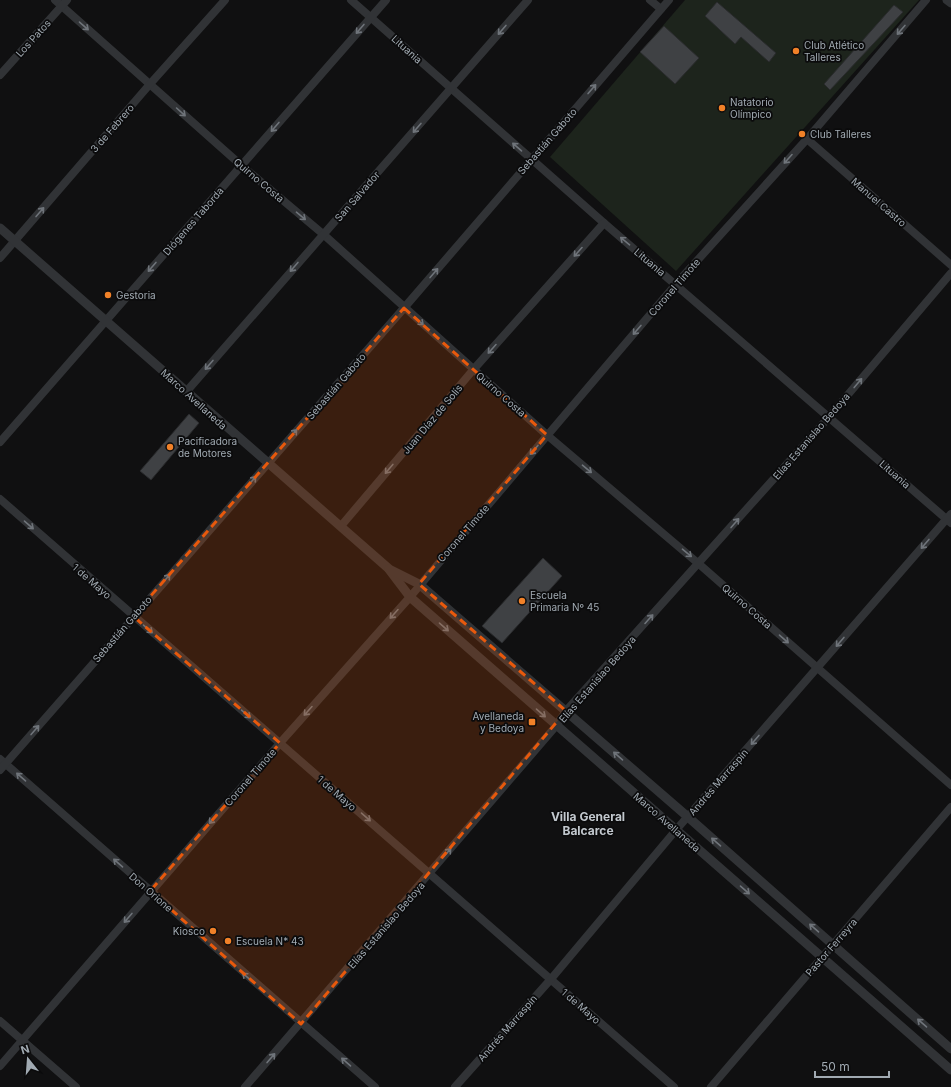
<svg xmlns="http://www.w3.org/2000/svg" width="951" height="1087" viewBox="0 0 951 1087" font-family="Inter,sans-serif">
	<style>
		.green { fill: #1d241c }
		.building { fill: #3f4144; stroke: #2a2b2d }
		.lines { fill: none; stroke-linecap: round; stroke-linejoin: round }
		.minor { stroke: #313336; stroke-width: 8 }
		.tertiary { stroke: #313336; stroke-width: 9 }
		.oneway { stroke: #6f747a }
		.marked { fill: #e8590c; fill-opacity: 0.2; stroke: #e8590c; stroke-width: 3; stroke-dasharray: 8 5; stroke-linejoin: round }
		.poi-dot { fill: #f18128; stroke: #0b0b0c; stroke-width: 1.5 }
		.labels { text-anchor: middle; stroke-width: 3.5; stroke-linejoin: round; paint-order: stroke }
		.street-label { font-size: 10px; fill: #a1aab2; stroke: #0b0b0c }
		.poi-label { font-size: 10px; fill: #a1aab2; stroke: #0b0b0c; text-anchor: start }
		.quarter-label { font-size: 12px; font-weight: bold; fill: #c2c8ce; stroke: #0b0b0c }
	</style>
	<rect width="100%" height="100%" fill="#101011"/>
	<polygon class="green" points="685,0 919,0 676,271 550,157"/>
	<g class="building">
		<polygon points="717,2 776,53 769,62 741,37 735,44 705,16"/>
		<polygon points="894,5 903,12 830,90 824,84"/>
		<polygon points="664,26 699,58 675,84 640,52"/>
		<polygon points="189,414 199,423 151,480 140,471"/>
		<polygon points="543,558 562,576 502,643 482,626"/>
	</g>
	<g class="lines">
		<g class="minor">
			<polyline points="55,0 242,166 323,234 547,435 699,564 951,785"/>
			<polyline points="351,0 604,223 951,523"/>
			<polyline points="650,0 661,9"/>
			<polyline points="0,75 67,0"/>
			<polyline points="807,139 951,265"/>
			<polyline points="0,258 150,84 225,0"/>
			<polyline points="186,392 528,0"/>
			<polyline points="0,442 386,0"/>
			<polyline points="0,499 674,1087"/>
			<polyline points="341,526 473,370 604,223"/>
			<polyline points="0,759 375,1087"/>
			<polyline points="0,770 404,308 669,0"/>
			<polyline points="0,1021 76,1087"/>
			<polyline points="0,1066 280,743 410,597 676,284 807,139 926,0"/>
			<polyline points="245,1087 556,726 566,711 829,417 951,273"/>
			<polyline points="455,1087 551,979 676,830 951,514"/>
			<polyline points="711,1087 951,807"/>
		</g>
		<g class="tertiary">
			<polyline points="947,0 951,3"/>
			<polyline points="0,228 388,568 410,597 951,1070"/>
			<polyline points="389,569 419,584 688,817 951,1049"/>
		</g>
	</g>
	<defs><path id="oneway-shaft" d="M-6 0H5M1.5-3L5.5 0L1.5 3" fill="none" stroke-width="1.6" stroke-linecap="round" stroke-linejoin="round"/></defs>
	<g class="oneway">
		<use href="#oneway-shaft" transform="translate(84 26) rotate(41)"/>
		<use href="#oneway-shaft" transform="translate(360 29) rotate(131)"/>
		<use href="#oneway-shaft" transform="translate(502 30) rotate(131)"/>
		<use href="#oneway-shaft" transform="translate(901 30) rotate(131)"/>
		<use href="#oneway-shaft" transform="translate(592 89) rotate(-49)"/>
		<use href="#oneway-shaft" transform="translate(181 112) rotate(42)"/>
		<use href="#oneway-shaft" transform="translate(275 127) rotate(131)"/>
		<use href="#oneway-shaft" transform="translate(417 128) rotate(131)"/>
		<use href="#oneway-shaft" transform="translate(517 147) rotate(-139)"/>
		<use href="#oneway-shaft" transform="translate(788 159) rotate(132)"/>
		<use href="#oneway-shaft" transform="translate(40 212) rotate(-49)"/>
		<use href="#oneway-shaft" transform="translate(301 216) rotate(40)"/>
		<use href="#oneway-shaft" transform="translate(625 241) rotate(-140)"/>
		<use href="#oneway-shaft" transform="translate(578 252) rotate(132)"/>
		<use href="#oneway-shaft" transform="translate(152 267) rotate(131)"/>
		<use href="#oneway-shaft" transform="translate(294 267) rotate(131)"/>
		<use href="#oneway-shaft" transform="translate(434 273) rotate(-49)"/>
		<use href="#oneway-shaft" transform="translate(419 321) rotate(42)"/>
		<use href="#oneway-shaft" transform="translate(637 330) rotate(131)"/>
		<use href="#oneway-shaft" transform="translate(492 349) rotate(132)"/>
		<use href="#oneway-shaft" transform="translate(209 365) rotate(131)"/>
		<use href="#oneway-shaft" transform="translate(858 383) rotate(-50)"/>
		<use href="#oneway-shaft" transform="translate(293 434) rotate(-49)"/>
		<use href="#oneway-shaft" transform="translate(534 450) rotate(131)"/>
		<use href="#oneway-shaft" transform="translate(389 469) rotate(130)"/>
		<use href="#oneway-shaft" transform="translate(587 469) rotate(40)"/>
		<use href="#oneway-shaft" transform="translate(252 481) rotate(-49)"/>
		<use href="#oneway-shaft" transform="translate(735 523) rotate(-49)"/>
		<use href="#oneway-shaft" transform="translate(29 525) rotate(41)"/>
		<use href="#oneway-shaft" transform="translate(925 544) rotate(131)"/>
		<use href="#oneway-shaft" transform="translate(687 553) rotate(40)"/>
		<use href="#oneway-shaft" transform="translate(166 579) rotate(-49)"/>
		<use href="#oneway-shaft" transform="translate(394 614) rotate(132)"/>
		<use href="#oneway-shaft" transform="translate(649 619) rotate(-48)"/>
		<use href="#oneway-shaft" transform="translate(444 627) rotate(41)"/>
		<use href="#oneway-shaft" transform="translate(148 629) rotate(41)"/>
		<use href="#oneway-shaft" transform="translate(784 639) rotate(41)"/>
		<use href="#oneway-shaft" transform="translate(840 642) rotate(131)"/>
		<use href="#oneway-shaft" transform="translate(308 711) rotate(132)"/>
		<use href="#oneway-shaft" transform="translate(541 713) rotate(41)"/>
		<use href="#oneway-shaft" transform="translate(246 714) rotate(41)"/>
		<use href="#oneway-shaft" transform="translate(35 730) rotate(-49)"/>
		<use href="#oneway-shaft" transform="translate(755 740) rotate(131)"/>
		<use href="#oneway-shaft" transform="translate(618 756) rotate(-139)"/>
		<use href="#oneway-shaft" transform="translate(21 777) rotate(-139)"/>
		<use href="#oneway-shaft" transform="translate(366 817) rotate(41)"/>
		<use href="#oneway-shaft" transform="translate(213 819) rotate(131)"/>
		<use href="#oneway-shaft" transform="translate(716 842) rotate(-139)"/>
		<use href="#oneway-shaft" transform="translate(447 853) rotate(-49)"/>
		<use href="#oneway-shaft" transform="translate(118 863) rotate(-139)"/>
		<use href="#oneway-shaft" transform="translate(745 890) rotate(41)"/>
		<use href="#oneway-shaft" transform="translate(128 918) rotate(131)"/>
		<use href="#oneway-shaft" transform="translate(814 928) rotate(-139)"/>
		<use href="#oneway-shaft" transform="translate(247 977) rotate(-139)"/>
		<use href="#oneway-shaft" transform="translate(922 1023) rotate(-139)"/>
		<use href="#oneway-shaft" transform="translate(271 1058) rotate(-49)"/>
		<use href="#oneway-shaft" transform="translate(346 1062) rotate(-139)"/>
	</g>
	<path class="marked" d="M 404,308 L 547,435 L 419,584 L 566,711 L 301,1024 L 150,891 L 280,743 L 133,616 Z"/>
	<g class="poi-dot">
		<circle cx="796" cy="51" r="4"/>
		<circle cx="722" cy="108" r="4"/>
		<circle cx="802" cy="134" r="4"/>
		<circle cx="108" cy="295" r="4"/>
		<circle cx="170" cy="447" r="4"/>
		<circle cx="522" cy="601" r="4"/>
		<rect x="528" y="718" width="8" height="8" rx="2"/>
		<circle cx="213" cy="931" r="4"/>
		<circle cx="228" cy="941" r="4"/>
	</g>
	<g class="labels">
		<g class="street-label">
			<text transform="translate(33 38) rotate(-48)" y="4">Los Patos</text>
			<text transform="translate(407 49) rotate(42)" y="4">Lituania</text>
			<text transform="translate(112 128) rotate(-49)" y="4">3 de Febrero</text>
			<text transform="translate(547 141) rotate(-49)" y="4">Sebastián Gaboto</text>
			<text transform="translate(259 180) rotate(40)" y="4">Quirno Costa</text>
			<text transform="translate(357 196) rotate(-49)" y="4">San Salvador</text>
			<text transform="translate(879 202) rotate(41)" y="4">Manuel Castro</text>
			<text transform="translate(193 221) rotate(-49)" y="4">Diógenes Taborda</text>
			<text transform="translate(650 262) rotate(40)" y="4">Lituania</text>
			<text transform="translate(674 287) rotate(-49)" y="4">Coronel Timote</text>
			<text transform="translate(336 386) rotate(-49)" y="4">Sebastián Gaboto</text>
			<text transform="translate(501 394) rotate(41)" y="4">Quirno Costa</text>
			<text transform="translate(194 399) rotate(42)" y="4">Marco Avellaneda</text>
			<text transform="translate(432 419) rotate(-50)" y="4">Juan Díaz de Solís</text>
			<text transform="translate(811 436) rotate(-49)" y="4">Elías Estanislao Bedoya</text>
			<text transform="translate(895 474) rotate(41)" y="4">Lituania</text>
			<text transform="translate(463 533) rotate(-49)" y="4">Coronel Timote</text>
			<text transform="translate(92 581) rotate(41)" y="4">1 de Mayo</text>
			<text transform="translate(747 606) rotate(41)" y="4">Quirno Costa</text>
			<text transform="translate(122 629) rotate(-49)" y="4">Sebastián Gaboto</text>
			<text transform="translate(597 679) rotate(-49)" y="4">Elías Estanislao Bedoya</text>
			<text transform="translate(250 777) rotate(-49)" y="4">Coronel Timote</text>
			<text transform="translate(718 782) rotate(-49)" y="4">Andrés Marraspín</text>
			<text transform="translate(337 793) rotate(41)" y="4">1 de Mayo</text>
			<text transform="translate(667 822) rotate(41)" y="4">Marco Avellaneda</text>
			<text transform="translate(151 892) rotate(41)" y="4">Don Orione</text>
			<text transform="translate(386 925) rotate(-49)" y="4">Elías Estanislao Bedoya</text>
			<text transform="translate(831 947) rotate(-49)" y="4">Pastor Ferreyra</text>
			<text transform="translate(581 1006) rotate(41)" y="4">1 de Mayo</text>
			<text transform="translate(507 1028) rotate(-49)" y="4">Andrés Marraspín</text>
		</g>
		<g class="poi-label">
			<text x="804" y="49">Club Atlético<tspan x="804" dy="12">Talleres</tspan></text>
			<text x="730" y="106">Natatorio<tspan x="730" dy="12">Olímpico</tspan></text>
			<text x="810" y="138">Club Talleres</text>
			<text x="116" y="299">Gestoria</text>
			<text x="178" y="445">Pacificadora<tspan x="178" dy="12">de Motores</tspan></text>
			<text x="530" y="599">Escuela<tspan x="530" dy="12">Primaria Nº 45</tspan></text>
			<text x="524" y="720" text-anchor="end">Avellaneda<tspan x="524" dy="12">y Bedoya</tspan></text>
			<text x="205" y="935" text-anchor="end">Kiosco</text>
			<text x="236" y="945">Escuela N* 43</text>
		</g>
		<g class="quarter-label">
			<text x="588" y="821">Villa General<tspan x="588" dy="14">Balcarce</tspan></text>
		</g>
	</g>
	<g transform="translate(28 1059) rotate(343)" stroke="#0b0b0c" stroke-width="3" paint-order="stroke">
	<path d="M0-3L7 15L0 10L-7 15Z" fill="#a1aab2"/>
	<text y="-6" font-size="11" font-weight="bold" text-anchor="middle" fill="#a1aab2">N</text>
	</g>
	<path d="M815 1071v6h74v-6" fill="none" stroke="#a1aab2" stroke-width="2"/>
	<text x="821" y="1071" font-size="12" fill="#a1aab2" stroke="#0b0b0c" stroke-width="3" paint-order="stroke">50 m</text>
</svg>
